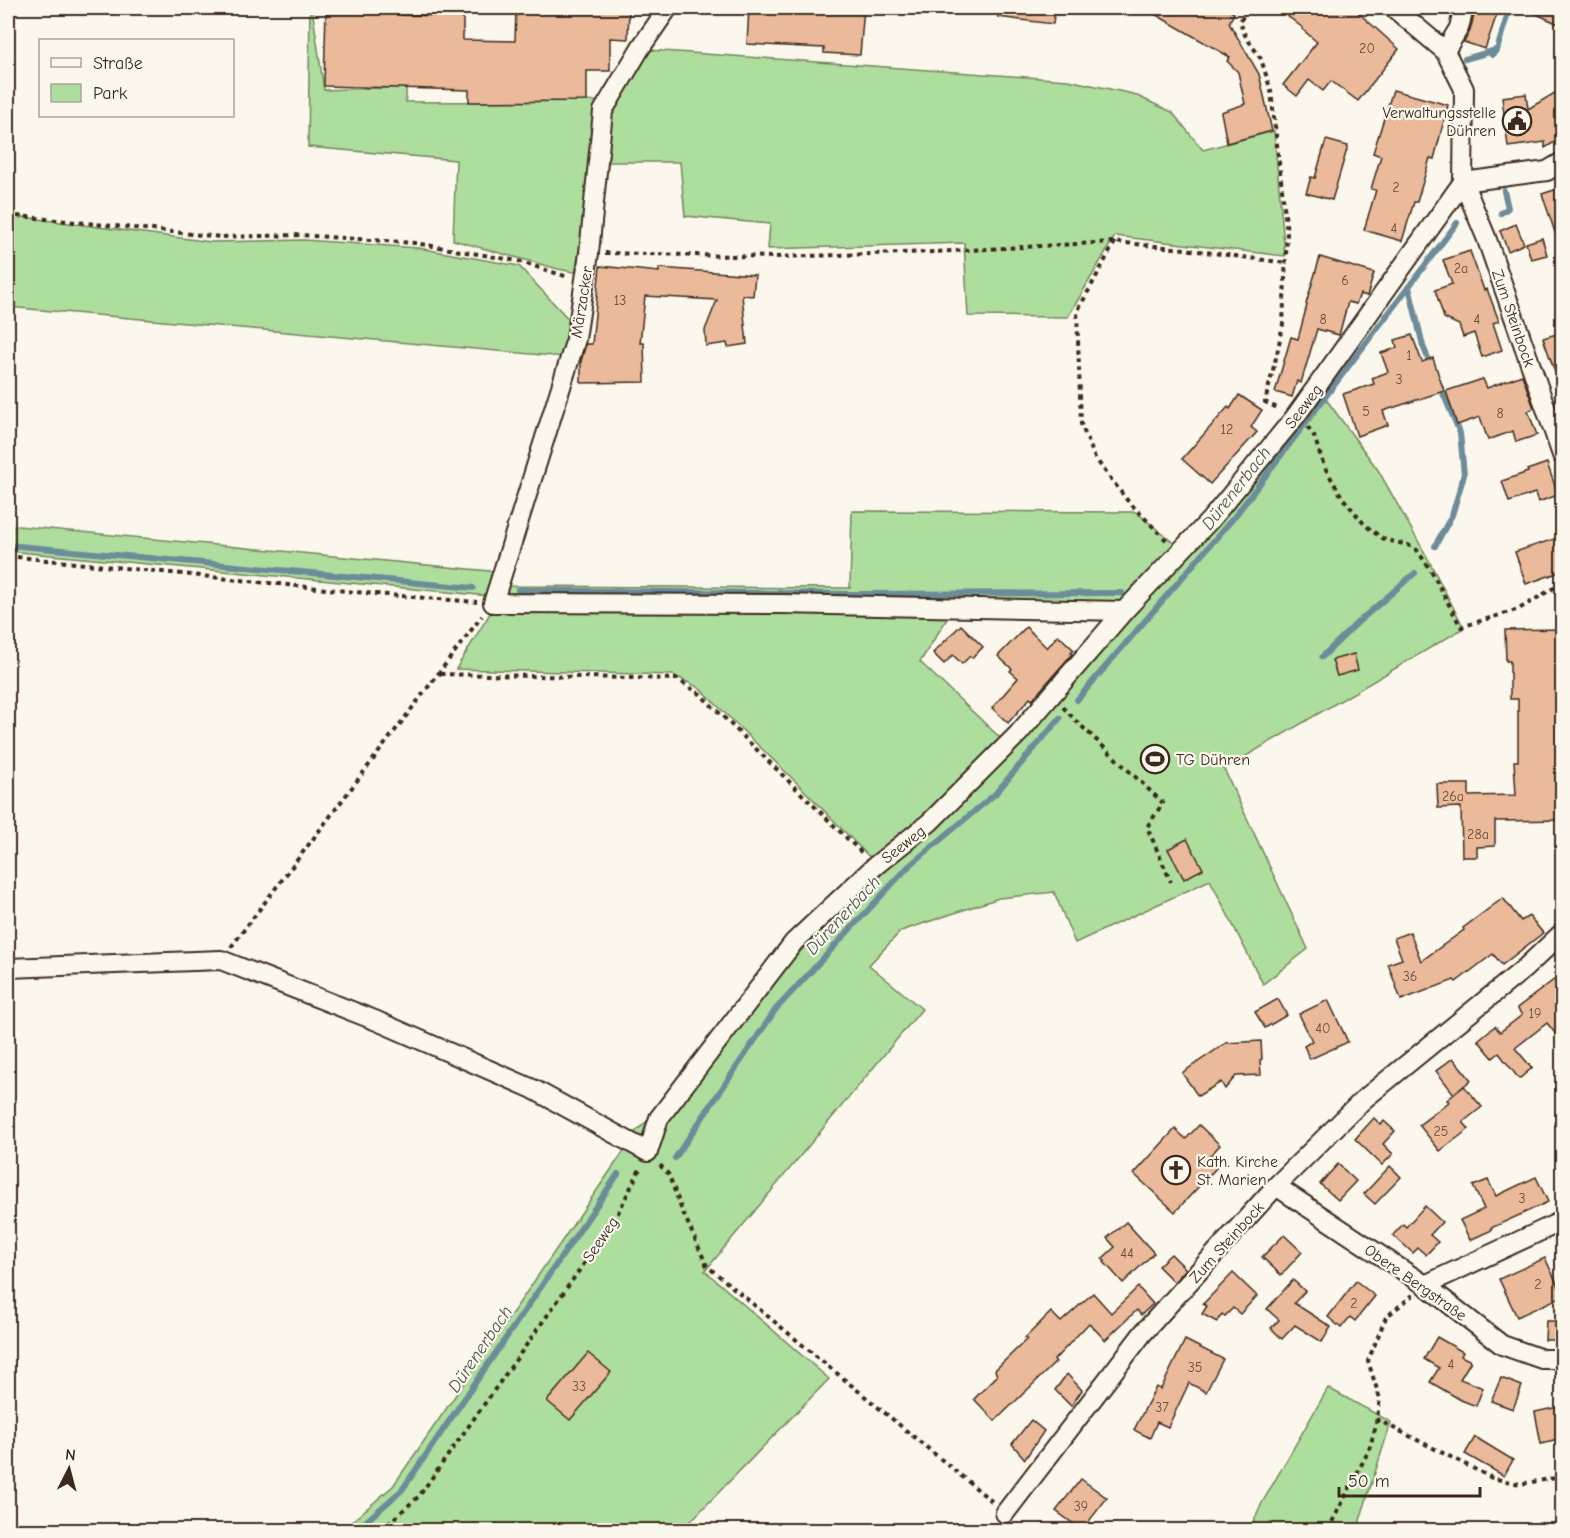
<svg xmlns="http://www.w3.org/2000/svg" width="1570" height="1538" viewBox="0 0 1570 1538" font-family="'Comic Neue',sans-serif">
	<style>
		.green { fill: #aede9d; stroke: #74845e; stroke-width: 1.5; fill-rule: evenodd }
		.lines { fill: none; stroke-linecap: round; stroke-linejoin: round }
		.stream { stroke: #6c8c9a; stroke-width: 6 }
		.building { fill: #eaba9b; stroke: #3b2a1e; stroke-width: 1.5 }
		.minor-casing { stroke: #3b2a1e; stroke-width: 22 }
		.path { stroke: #3b2a1e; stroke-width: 4; stroke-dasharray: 4.5 4.5; stroke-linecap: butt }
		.minor { stroke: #fbf7ec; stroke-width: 18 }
		.labels { text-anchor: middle; stroke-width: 4.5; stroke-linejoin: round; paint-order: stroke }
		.number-label { font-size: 14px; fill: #674e3d }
		.poi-label { font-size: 16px; fill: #3b2a1e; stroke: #fbf7ec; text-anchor: start }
		.street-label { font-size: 16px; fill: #3b2a1e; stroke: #fbf7ec }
		.water-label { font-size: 18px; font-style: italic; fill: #4f5352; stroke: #fbf7ec }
	</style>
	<rect width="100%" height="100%" fill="#fbf7ec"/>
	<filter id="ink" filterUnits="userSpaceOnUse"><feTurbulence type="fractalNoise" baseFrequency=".0167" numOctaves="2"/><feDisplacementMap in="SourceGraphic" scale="12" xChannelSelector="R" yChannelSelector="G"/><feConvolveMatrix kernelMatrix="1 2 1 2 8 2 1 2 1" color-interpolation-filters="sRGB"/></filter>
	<g filter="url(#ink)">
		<g class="green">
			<polygon points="310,8 312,8 324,90 406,87 406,102 606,101 635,49 1068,80 1133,94 1172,112 1203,150 1274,131 1285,256 1115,236 1068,317 968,316 964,243 768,249 770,224 685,216 680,162 590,162 579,273 558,269 453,240 456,160 308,147"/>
			<polygon points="8,215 211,242 304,240 418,248 519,266 573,324 564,357 8,307"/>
			<path d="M 1320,391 L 1378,470 L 1426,555 L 1464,628 L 1224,769 L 1308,949 L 1263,984 L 1210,880 L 1075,943 L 1054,892 L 999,898 L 901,931 L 869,965 L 922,1009 L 705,1271 L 829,1379 L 682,1530 L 342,1530 L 393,1486 L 626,1148 L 634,1133 L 658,1111 L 806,945 L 884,872 L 797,783 L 698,687 L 673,675 L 456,669 L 500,597 L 8,551 L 8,525 L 510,573 L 507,586 L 850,588 L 852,511 L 1136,512 L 1175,544 ZM 958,601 L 1128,618 L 1012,749 L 920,662 Z"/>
			<polygon points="1328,1388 1391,1422 1360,1520 1360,1530 1250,1530 1262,1503"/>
		</g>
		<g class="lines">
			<g class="stream">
				<polyline points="1492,55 1497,50 1508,13 1512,8"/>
				<polyline points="1465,59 1496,50"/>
				<polyline points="1501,213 1508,208 1504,191"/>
				<polyline points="1409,287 1423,346 1431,366"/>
				<polyline points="8,545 473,588"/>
				<polyline points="1435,546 1452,515 1464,475 1460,433 1440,386"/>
				<polyline points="518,590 848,594 1122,593"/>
				<polyline points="1322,657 1357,623 1415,573"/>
				<polyline points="1077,700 1235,516 1457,223"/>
				<polyline points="675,1158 776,1009 909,866 995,794 1060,718"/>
				<polyline points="356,1530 402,1490 618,1174"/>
			</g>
		</g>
		<g class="building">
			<polygon points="326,8 402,8 402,15 463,16 463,40 515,41 516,8 579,8 629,9 628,39 610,38 610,71 587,71 587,101 469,102 469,90 324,86"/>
			<polygon points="749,8 864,8 860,55 824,53 824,48 747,44"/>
			<polygon points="998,8 1055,8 1053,24 998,17"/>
			<polygon points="1144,8 1225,8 1234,13 1229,23 1259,74 1272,131 1227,143 1221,112 1245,104 1238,72 1227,61 1230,57"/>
			<polygon points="1277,8 1353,8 1399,49 1358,101 1331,81 1323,91 1309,80 1297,96 1283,85 1317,42 1302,29 1303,28"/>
			<polygon points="1476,8 1499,8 1485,49 1464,42 1470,31"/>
			<polygon points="1523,8 1563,8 1563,26"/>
			<polygon points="1563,88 1563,137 1545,148 1545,142 1508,147 1502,97 1526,94 1528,109"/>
			<polygon points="1393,90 1448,105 1434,159 1430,158 1417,202 1414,202 1402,241 1364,230 1376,190 1371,189 1381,156 1373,153"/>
			<polygon points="1326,140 1348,146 1332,200 1306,193 1311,177 1315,178"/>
			<polygon points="1563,187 1563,247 1560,247 1542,194"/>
			<polygon points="1516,224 1524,244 1508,251 1500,231"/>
			<polygon points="1542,238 1547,255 1531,259 1526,243"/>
			<polygon points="1470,251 1484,290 1487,289 1499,321 1493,323 1502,350 1482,357 1474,333 1463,337 1459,325 1444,318 1435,290 1452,284 1443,260"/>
			<polygon points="1320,257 1374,273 1367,296 1360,294 1356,304 1348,302 1339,335 1317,329 1301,383 1297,381 1292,397 1275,392 1291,337 1298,339 1307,305 1306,304"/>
			<polygon points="600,266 659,272 659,268 755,275 753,296 742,295 747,344 728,347 727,343 706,346 705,330 717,300 645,296 640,343 644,343 645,382 581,383 581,361 586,344 592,344"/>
			<polygon points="1557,334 1563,349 1563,386 1560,386 1543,338"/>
			<polygon points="1412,335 1422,362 1433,358 1444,391 1383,411 1388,425 1357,436 1343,394 1374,384 1372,378 1388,372 1381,353 1397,348 1395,340"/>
			<polygon points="1522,375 1534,408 1528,411 1537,435 1516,442 1513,431 1488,440 1480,417 1457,425 1446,391 1483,379 1487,388"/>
			<polygon points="1239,395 1262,410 1251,427 1257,432 1210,484 1182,459 1228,407 1230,409"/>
			<polygon points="1547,463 1558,495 1538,502 1535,493 1509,502 1502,481 1528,472 1527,470"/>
			<polygon points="1563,536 1563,571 1526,584 1515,552"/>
			<polygon points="961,625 983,647 972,658 970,656 962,664 953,655 944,664 933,653"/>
			<polygon points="1026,627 1047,648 1058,635 1074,650 1071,653 1072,654 1032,700 1030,698 1008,723 992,708 1018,678 1010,671 1012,669 998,656"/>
			<polygon points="1563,629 1563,820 1495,821 1495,846 1477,847 1477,857 1462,857 1461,807 1438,808 1437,784 1469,784 1469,796 1516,795 1514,761 1518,761 1518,699 1510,699 1510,661 1506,661 1505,630"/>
			<polygon points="1354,654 1358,670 1337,676 1332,660"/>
			<polygon points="1187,839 1203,869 1184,879 1168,849"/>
			<polygon points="1503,898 1521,921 1529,916 1543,933 1502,965 1493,954 1456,982 1454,980 1401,1000 1388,964 1402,959 1394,938 1410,932 1421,961 1464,930 1463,928"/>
			<polygon points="1563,973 1563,1043 1547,1023 1515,1048 1532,1068 1519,1079 1499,1053 1493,1058 1478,1040 1495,1026 1500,1032 1522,1015 1517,1008"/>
			<polygon points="1278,999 1287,1015 1265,1028 1255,1012"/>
			<polygon points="1328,1000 1348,1042 1310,1059 1304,1046 1312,1041 1299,1014"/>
			<polygon points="1261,1041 1262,1059 1260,1060 1261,1075 1236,1076 1225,1089 1221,1082 1198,1096 1182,1073 1226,1043"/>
			<polygon points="1453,1058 1471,1080 1454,1094 1436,1071"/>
			<polygon points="1464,1086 1482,1107 1463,1122 1469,1129 1440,1151 1419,1125 1449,1102 1447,1100"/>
			<polygon points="1374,1118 1381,1125 1384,1121 1395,1131 1383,1144 1393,1154 1382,1165 1355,1139"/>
			<polygon points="1199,1125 1220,1145 1207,1159 1217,1167 1175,1212 1134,1174 1175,1129 1186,1139"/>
			<polygon points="1338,1164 1356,1181 1338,1200 1320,1184"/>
			<polygon points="1390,1166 1401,1177 1375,1204 1364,1194"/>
			<polygon points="1536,1177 1548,1202 1491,1228 1492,1230 1470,1240 1460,1220 1484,1209 1473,1186 1488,1180 1496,1196"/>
			<polygon points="1425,1206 1442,1222 1430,1235 1438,1242 1426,1255 1418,1248 1413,1253 1393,1235 1403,1224 1406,1227"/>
			<polygon points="1126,1222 1154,1253 1123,1283 1104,1262 1105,1261 1102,1259 1115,1247 1107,1238"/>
			<polygon points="1284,1235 1302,1252 1281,1275 1262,1257"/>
			<polygon points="1171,1254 1186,1269 1174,1282 1158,1266"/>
			<polygon points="1545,1258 1563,1296 1517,1317 1499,1279"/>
			<polygon points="1233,1273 1257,1296 1240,1314 1233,1308 1225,1316 1222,1314 1217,1322 1202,1314 1207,1306 1203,1304"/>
			<polygon points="1293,1280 1305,1291 1294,1303 1331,1327 1322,1342 1295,1325 1282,1339 1271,1328 1279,1320 1267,1309"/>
			<polygon points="1356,1281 1375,1296 1355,1321 1350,1317 1341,1328 1328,1317"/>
			<polygon points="1138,1287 1153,1304 1141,1315 1137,1310 1105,1340 1089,1323 1054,1360 1056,1362 995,1421 974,1399 997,1376 995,1370 1027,1339 1025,1338 1051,1312 1061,1322 1093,1293 1111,1313"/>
			<polygon points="1546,1321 1563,1321 1563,1340 1545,1340"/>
			<polygon points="1437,1337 1463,1352 1461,1356 1471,1361 1460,1379 1483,1388 1476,1406 1461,1400 1430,1382 1439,1368 1424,1359"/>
			<polygon points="1185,1340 1223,1359 1206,1392 1189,1383 1168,1427 1157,1422 1150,1438 1134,1430 1156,1387 1161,1389"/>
			<polygon points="588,1353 611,1372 570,1420 547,1401"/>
			<polygon points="1067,1374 1082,1390 1071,1406 1055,1390"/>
			<polygon points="1501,1378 1522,1386 1513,1409 1491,1401"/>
			<polygon points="1563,1406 1563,1439 1541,1444 1535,1412"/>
			<polygon points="1031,1420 1044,1431 1025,1459 1012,1444"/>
			<polygon points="1475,1437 1513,1460 1504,1476 1465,1454"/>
			<polygon points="1081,1479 1107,1498 1082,1530 1056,1511"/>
		</g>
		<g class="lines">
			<g class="minor-casing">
				<g id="minor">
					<polyline points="668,8 641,47 603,111 589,253 576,339 493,603 781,604 1124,611"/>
					<polyline points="1394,8 1445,51 1464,89 1463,182 1486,237 1562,455"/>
					<polyline points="1445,51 1459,28 1464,8"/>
					<polyline points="1463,182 1547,171 1562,162"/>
					<polyline points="8,968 221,960 377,1021 533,1089 648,1152 659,1118 794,942 875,866 930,822 1018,734 1124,611 1211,519 1295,417 1463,182"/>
					<polyline points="1276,1186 1425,1285 1502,1345 1542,1359 1562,1359"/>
					<polyline points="1425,1285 1562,1221"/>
					<polyline points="1005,1513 1143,1333 1276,1186 1363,1100 1525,968 1562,933"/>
				</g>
			</g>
			<g class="path">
				<polyline points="1247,8 1240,22 1245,35 1261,59 1271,91 1287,233 1283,324 1277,354 1265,402 1279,409"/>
				<polyline points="8,215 221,237 300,235 415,243 518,261 568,277"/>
				<polyline points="1115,242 1077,312 1081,424 1095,458 1127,500 1168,542"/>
				<polyline points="605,253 776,257 934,252 1115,242 1184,249 1286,263"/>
				<polyline points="1308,427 1314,436 1324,466 1342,497 1365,525 1379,536 1386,540 1408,545 1417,550 1430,569 1461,627 1519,609 1562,583"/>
				<polyline points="8,556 375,594 477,602"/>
				<polyline points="440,674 677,679 700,694 864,855"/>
				<polyline points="1063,707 1074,719 1163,803 1147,827 1171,882"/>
				<polyline points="231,947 482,616"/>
				<polyline points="660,1165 669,1175 681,1208 707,1266 994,1503"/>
				<polyline points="1376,1419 1492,1478 1520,1484 1562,1477"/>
				<polyline points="381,1530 419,1496 613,1223 641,1167"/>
				<polyline points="1328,1530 1369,1450 1375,1429 1380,1399 1368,1361 1386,1317 1413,1295"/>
			</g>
			<use href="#minor" class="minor"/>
		</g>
	</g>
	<defs>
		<g id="civic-ring" transform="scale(1.5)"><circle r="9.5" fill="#fbf7ec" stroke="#3b2a1e" stroke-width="1.5"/><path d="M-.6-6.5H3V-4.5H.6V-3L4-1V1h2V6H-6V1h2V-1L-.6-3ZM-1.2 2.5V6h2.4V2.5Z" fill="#3b2a1e"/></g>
		<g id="stadium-ring" transform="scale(1.5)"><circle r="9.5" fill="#fbf7ec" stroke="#3b2a1e" stroke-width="1.5"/><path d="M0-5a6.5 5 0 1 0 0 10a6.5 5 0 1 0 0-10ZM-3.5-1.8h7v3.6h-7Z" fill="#3b2a1e"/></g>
		<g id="church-ring" transform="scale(1.5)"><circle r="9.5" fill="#fbf7ec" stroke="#3b2a1e" stroke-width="1.5"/><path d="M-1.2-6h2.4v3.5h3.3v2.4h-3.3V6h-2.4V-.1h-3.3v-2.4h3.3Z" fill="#3b2a1e"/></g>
	</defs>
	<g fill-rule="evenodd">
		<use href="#civic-ring" x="1517" y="121"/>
		<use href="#stadium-ring" x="1155" y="759"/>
		<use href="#church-ring" x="1176" y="1170"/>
	</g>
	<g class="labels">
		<g class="number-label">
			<text x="1367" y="53">20</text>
			<text x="1396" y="192">2</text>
			<text x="1394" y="233">4</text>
			<text x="1461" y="273">2a</text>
			<text x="1345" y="285">6</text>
			<text x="620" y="305">13</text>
			<text x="1323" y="324">8</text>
			<text x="1477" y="324">4</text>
			<text x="1409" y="360">1</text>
			<text x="1399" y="384">3</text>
			<text x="1366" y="416">5</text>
			<text x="1500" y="418">8</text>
			<text x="1227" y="434">12</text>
			<text x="1453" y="801">26a</text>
			<text x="1478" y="839">28a</text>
			<text x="1410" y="981">36</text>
			<text x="1535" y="1018">19</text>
			<text x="1323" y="1033">40</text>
			<text x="1441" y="1136">25</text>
			<text x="1522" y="1203">3</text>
			<text x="1127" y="1258">44</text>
			<text x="1538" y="1289">2</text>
			<text x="1354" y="1308">2</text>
			<text x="1451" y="1369">4</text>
			<text x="1195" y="1372">35</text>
			<text x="579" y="1391">33</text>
			<text x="1162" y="1412">37</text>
			<text x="1081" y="1511">39</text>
		</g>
		<g class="poi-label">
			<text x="1496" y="118" text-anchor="end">Verwaltungsstelle<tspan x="1496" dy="18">Dühren</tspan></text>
			<text x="1176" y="765">TG Dühren</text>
			<text x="1197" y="1167">Kath. Kirche<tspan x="1197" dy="18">St. Marien</tspan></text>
		</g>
		<g class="street-label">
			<text transform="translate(581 302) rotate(-81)" y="6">Märzacker</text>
			<text transform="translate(1514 318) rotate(71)" y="6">Zum Steinbock</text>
			<text transform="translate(1303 406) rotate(-53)" y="6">Seeweg</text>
			<text transform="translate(903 844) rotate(-38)" y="6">Seeweg</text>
			<text transform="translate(600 1239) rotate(-56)" y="6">Seeweg</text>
			<text transform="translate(1226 1242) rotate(-48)" y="6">Zum Steinbock</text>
			<text transform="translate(1416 1282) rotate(35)" y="6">Obere Bergstraße</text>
		</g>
		<g class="water-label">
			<text transform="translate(1236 488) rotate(-52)" y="6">Dürenerbach</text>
			<text transform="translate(843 915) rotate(-47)" y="6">Dürenerbach</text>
			<text transform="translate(480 1349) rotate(-56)" y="6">Dürenerbach</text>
		</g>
	</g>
	<rect width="1570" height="1538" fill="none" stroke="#fbf7ec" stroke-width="30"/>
	<rect x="15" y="15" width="1540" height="1508" fill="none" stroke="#3b2a1e" stroke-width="2" filter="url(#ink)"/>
	<rect x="39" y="39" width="195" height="78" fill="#fbf7ec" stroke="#aea59a" stroke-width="1.5"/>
	<rect x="51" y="58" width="30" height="9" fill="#fbf7ec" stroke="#aea59a" stroke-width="1.5"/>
	<text x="93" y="69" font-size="18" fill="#3b2a1e">Straße</text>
	<rect x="51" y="84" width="30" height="18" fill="#aede9d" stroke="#aea59a" stroke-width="1.5"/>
	<text x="93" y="99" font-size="18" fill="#3b2a1e">Park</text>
	<g transform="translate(69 1469) rotate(6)" stroke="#fbf7ec" stroke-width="4.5" paint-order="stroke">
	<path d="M0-4.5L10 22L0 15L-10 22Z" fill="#3b2a1e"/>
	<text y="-9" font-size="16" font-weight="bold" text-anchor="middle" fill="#3b2a1e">N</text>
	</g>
	<path d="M1339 1487v9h141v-9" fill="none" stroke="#3b2a1e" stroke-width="3"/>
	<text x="1348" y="1487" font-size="18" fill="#3b2a1e" stroke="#fbf7ec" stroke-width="4.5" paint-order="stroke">50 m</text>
</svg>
